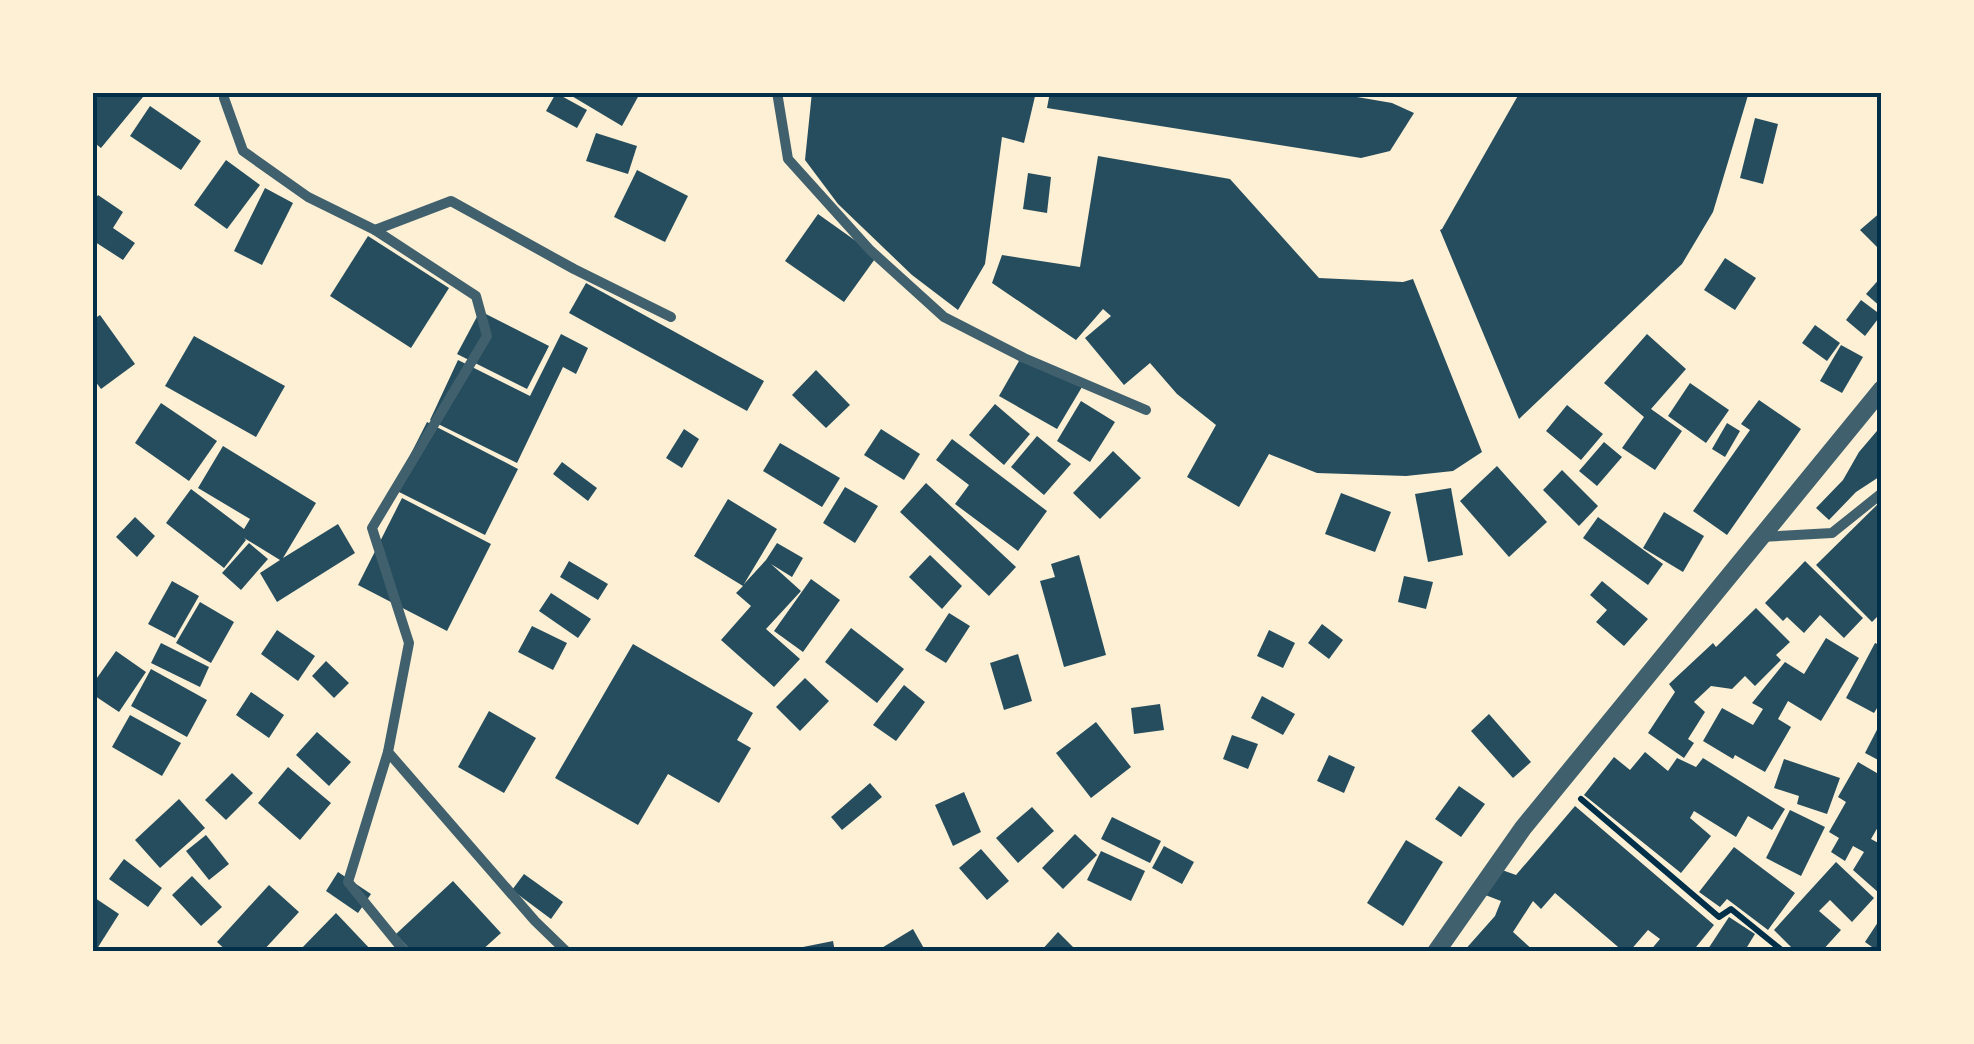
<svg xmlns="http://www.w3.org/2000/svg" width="1974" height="1044" viewBox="0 0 1974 1044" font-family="'IBM Plex Serif',serif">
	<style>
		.building { fill: #264d5e }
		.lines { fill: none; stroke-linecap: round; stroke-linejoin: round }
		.path { stroke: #003049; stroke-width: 6 }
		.minor { stroke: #3f606c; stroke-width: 10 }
		.tertiary { stroke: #3f606c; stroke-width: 18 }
		.neatline { fill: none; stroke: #003049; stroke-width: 4 }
	</style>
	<rect width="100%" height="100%" fill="#fdf0d5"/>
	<g class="building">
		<polygon points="92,92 137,92 143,97 101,148 92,141"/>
		<polygon points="565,92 634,92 639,95 622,126"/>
		<polygon points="812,92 1036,92 1024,143 1002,137 985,264 958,310 912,275 838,204 805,160"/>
		<polygon points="1050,92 1328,92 1392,103 1414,113 1390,151 1361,158 1047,108"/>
		<polygon points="1520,92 1749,92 1713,212 1682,264 1519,419 1440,230 1442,229"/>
		<polygon points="556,93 587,110 577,128 546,111"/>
		<polygon points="150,106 201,141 181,170 130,136"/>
		<polygon points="1755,118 1778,124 1763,184 1740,178"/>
		<polygon points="596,133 637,146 628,174 586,161"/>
		<polygon points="1098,156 1230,179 1319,278 1403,282 1413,279 1482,452 1453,471 1406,476 1317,473 1269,454 1239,507 1187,477 1216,425 1177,394 1150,363 1124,385 1085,338 1111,316 1103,309 1076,340 992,283 1002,255 1080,267"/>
		<polygon points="226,160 260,185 227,229 194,205"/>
		<polygon points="637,170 688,196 665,242 614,217"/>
		<polygon points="1028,173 1051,177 1047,213 1023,209"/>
		<polygon points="265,188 293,203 262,265 234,251"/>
		<polygon points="98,195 123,212 113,228 135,243 123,260 92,240 92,204"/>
		<polygon points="1882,211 1882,252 1860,230"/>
		<polygon points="818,214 877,256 844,302 785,261"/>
		<polygon points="368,236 449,288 411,348 330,296"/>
		<polygon points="1725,258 1756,278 1735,310 1704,290"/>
		<polygon points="1882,276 1882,308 1866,294"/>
		<polygon points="586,283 764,381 747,411 569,313"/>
		<polygon points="1861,300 1881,315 1865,336 1846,320"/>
		<polygon points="480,311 549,346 527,389 457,354"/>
		<polygon points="100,315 135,364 101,389 92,377 92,320"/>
		<polygon points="1815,325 1840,343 1827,361 1802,343"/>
		<polygon points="561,334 588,348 576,374 563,367 517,463 430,420 458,360 530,396"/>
		<polygon points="1647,334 1686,369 1651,409 1682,431 1655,470 1622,448 1644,417 1604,383"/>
		<polygon points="194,336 285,386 256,437 165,386"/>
		<polygon points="1841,345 1863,357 1842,393 1820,381"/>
		<polygon points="1023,354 1082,387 1057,429 999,396"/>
		<polygon points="816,370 850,405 826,428 792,395"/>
		<polygon points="1690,383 1729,410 1706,443 1668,416"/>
		<polygon points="1759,400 1801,429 1727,535 1693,511 1750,430 1741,424"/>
		<polygon points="1081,401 1115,422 1090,462 1057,441"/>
		<polygon points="161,403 217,441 189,481 135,443"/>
		<polygon points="995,404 1030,434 1004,465 969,435"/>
		<polygon points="1567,405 1603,434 1581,460 1546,431"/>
		<polygon points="427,422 518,469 485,535 393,489"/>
		<polygon points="1727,423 1740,431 1725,457 1712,449"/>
		<polygon points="1882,425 1882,475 1856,492 1829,520 1816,508 1843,480 1859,452"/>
		<polygon points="684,429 699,439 682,468 666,458"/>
		<polygon points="881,429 920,454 904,480 864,455"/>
		<polygon points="1037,436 1071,464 1044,495 1011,467"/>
		<polygon points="952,439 1047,511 1018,551 955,504 969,485 936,460"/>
		<polygon points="1604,442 1622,457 1597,486 1579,471"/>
		<polygon points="780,443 840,478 822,507 763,471"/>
		<polygon points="223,446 316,503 283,558 338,524 355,553 277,602 260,573 280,560 244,538 246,540 224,568 166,523 191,489 244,529 250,519 198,488"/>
		<polygon points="1113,451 1141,478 1100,519 1073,493"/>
		<polygon points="562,462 597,488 588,501 553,474"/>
		<polygon points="1497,466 1547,522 1509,557 1460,501"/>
		<polygon points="1562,470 1598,506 1579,526 1543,490"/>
		<polygon points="926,483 1016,567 989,596 900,512"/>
		<polygon points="845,487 878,506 855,543 823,523"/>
		<polygon points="1451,488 1463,555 1428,562 1415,494"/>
		<polygon points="1341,493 1391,512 1375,552 1325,534"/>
		<polygon points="402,498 491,544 447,631 358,585"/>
		<polygon points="728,499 777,529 744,584 766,560 777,543 803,558 792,577 771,564 801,591 766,629 800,659 774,687 721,640 751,606 736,593 743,586 694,556"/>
		<polygon points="1882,500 1882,612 1872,622 1816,565"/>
		<polygon points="1664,512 1704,536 1683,572 1643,548"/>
		<polygon points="135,517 155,536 137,557 116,537"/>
		<polygon points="1598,517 1663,564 1648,585 1583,538"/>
		<polygon points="249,543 268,559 241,590 222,573"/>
		<polygon points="930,555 962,586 942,609 909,577"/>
		<polygon points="1079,555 1106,655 1064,667 1040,581 1055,577 1051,564"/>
		<polygon points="569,561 608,584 598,600 560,577"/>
		<polygon points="1805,561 1863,618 1844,638 1820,615 1804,633 1787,617 1783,621 1765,603"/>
		<polygon points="1404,576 1433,582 1426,609 1398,602"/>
		<polygon points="811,579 840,600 803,652 774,631"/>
		<polygon points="172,581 199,596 175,638 148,624"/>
		<polygon points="1602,581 1648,619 1624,646 1596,622 1607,610 1590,595"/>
		<polygon points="551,593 591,619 578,638 539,611"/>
		<polygon points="200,602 234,622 211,663 176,643"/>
		<polygon points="1756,608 1790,642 1776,655 1781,660 1755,686 1745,676 1732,689 1711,686 1694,702 1705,712 1688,739 1694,743 1684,758 1648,733 1675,692 1669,684 1713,643 1716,647"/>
		<polygon points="949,613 970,626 946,663 925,650"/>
		<polygon points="1322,624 1343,640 1329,659 1308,643"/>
		<polygon points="532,626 567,643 553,670 518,652"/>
		<polygon points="851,628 904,669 877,703 825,662"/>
		<polygon points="277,630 315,656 298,681 261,654"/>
		<polygon points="1269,630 1295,643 1283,668 1257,656"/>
		<polygon points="1826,638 1859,658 1821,721 1788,701 1778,719 1791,727 1765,772 1735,755 1733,759 1703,741 1722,708 1753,725 1763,709 1752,703 1785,662 1804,674"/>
		<polygon points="161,643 209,667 200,687 151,663"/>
		<polygon points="1875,643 1882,646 1882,700 1874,713 1846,698"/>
		<polygon points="633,644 753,713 737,740 751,748 719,803 668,774 638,825 555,778"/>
		<polygon points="116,651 146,672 119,712 92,694 92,685"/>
		<polygon points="1018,654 1032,701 1004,710 990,663"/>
		<polygon points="326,661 349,683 334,698 312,676"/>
		<polygon points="151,669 207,700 187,737 131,706"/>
		<polygon points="805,678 829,701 800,731 776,707"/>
		<polygon points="904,685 925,702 896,741 873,725"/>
		<polygon points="251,692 284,715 269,738 236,715"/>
		<polygon points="1262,696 1295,714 1283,735 1251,718"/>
		<polygon points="1160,704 1164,730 1134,734 1131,708"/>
		<polygon points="489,711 536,738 504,793 458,767"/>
		<polygon points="1489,714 1531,762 1513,778 1471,731"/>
		<polygon points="130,715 181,743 162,776 112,747"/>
		<polygon points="1882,720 1882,762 1865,753"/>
		<polygon points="1096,722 1131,767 1091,798 1056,753"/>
		<polygon points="317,732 351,762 329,786 296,755"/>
		<polygon points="1232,735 1258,744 1248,769 1223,759"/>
		<polygon points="1645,752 1668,771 1677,758 1696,767 1703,758 1785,809 1772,830 1748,816 1736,837 1694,811 1690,818 1711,836 1681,873 1584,795 1614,757 1630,770"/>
		<polygon points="1329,755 1355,767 1344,793 1317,781"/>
		<polygon points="1784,759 1840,778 1827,814 1797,804 1799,796 1774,788"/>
		<polygon points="1858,762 1882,776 1882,820 1871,839 1882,845 1882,887 1879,893 1853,870 1864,852 1853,846 1845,861 1831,852 1839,838 1829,832 1846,802 1838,797"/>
		<polygon points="288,767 331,803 300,840 258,803"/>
		<polygon points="232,773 253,793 226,820 205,800"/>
		<polygon points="870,783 882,797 842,830 831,817"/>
		<polygon points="1459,786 1485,804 1461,837 1435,819"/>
		<polygon points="964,792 981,832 953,846 935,805"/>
		<polygon points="179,799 205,828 160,868 135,840"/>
		<polygon points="1575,806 1714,925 1692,952 1649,952 1660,939 1648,930 1629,952 1624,952 1555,893 1541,909 1533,901 1513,932 1535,952 1463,952 1495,916 1501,901 1480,893 1491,866 1516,875"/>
		<polygon points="1032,807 1054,831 1018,863 996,838"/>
		<polygon points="1790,810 1825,827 1801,876 1766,858"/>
		<polygon points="1112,817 1161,841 1150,863 1101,839"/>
		<polygon points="1075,834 1097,855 1063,889 1042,868"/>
		<polygon points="206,835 229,864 209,880 186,851"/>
		<polygon points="1406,840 1443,862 1403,926 1367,903"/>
		<polygon points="1164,846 1194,862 1182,884 1152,868"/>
		<polygon points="1734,847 1795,893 1768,930 1727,899 1720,907 1699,892"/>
		<polygon points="981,849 1009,881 987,900 959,868"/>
		<polygon points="1101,851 1145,871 1131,901 1087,880"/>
		<polygon points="124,859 162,888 148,907 109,879"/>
		<polygon points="1836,862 1874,898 1852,922 1830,900 1819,911 1841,930 1821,952 1796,952 1774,930"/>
		<polygon points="338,872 371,894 358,913 326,891"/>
		<polygon points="524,874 563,902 551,919 512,890"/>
		<polygon points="192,876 222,907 201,926 172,895"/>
		<polygon points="453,881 501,933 480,952 412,952 396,934"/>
		<polygon points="269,885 299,912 262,952 228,952 217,942"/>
		<polygon points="92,896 119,914 95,952 92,952"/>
		<polygon points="336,913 373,952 298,952"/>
		<polygon points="1882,916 1882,952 1879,952 1865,942"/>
		<polygon points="1729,917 1755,934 1744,952 1712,952 1708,949"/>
		<polygon points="913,929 926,952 875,952"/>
		<polygon points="1058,932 1078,952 1040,952"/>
		<polygon points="833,941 835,952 789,952 788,950"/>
	</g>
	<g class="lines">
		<polyline class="path" points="1581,799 1719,917 1731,909 1784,952"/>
		<g class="minor">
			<polyline points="225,92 224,98 243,151 308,197 375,230 451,201 574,269 671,317"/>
			<polyline points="777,92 788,159 870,250 944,317 1024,358 1146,410"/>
			<polyline points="375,230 476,296 487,336 372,528 409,643 388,752 535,921 567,952"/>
			<polyline points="1761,537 1832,533 1882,493"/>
			<polyline points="388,752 348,882 405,952"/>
		</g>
		<polyline class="tertiary" points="1436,952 1523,828 1882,389"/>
	</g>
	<rect width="1974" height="1044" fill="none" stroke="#fdf0d5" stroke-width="190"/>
	<rect x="95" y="95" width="1784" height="854" class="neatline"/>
</svg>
